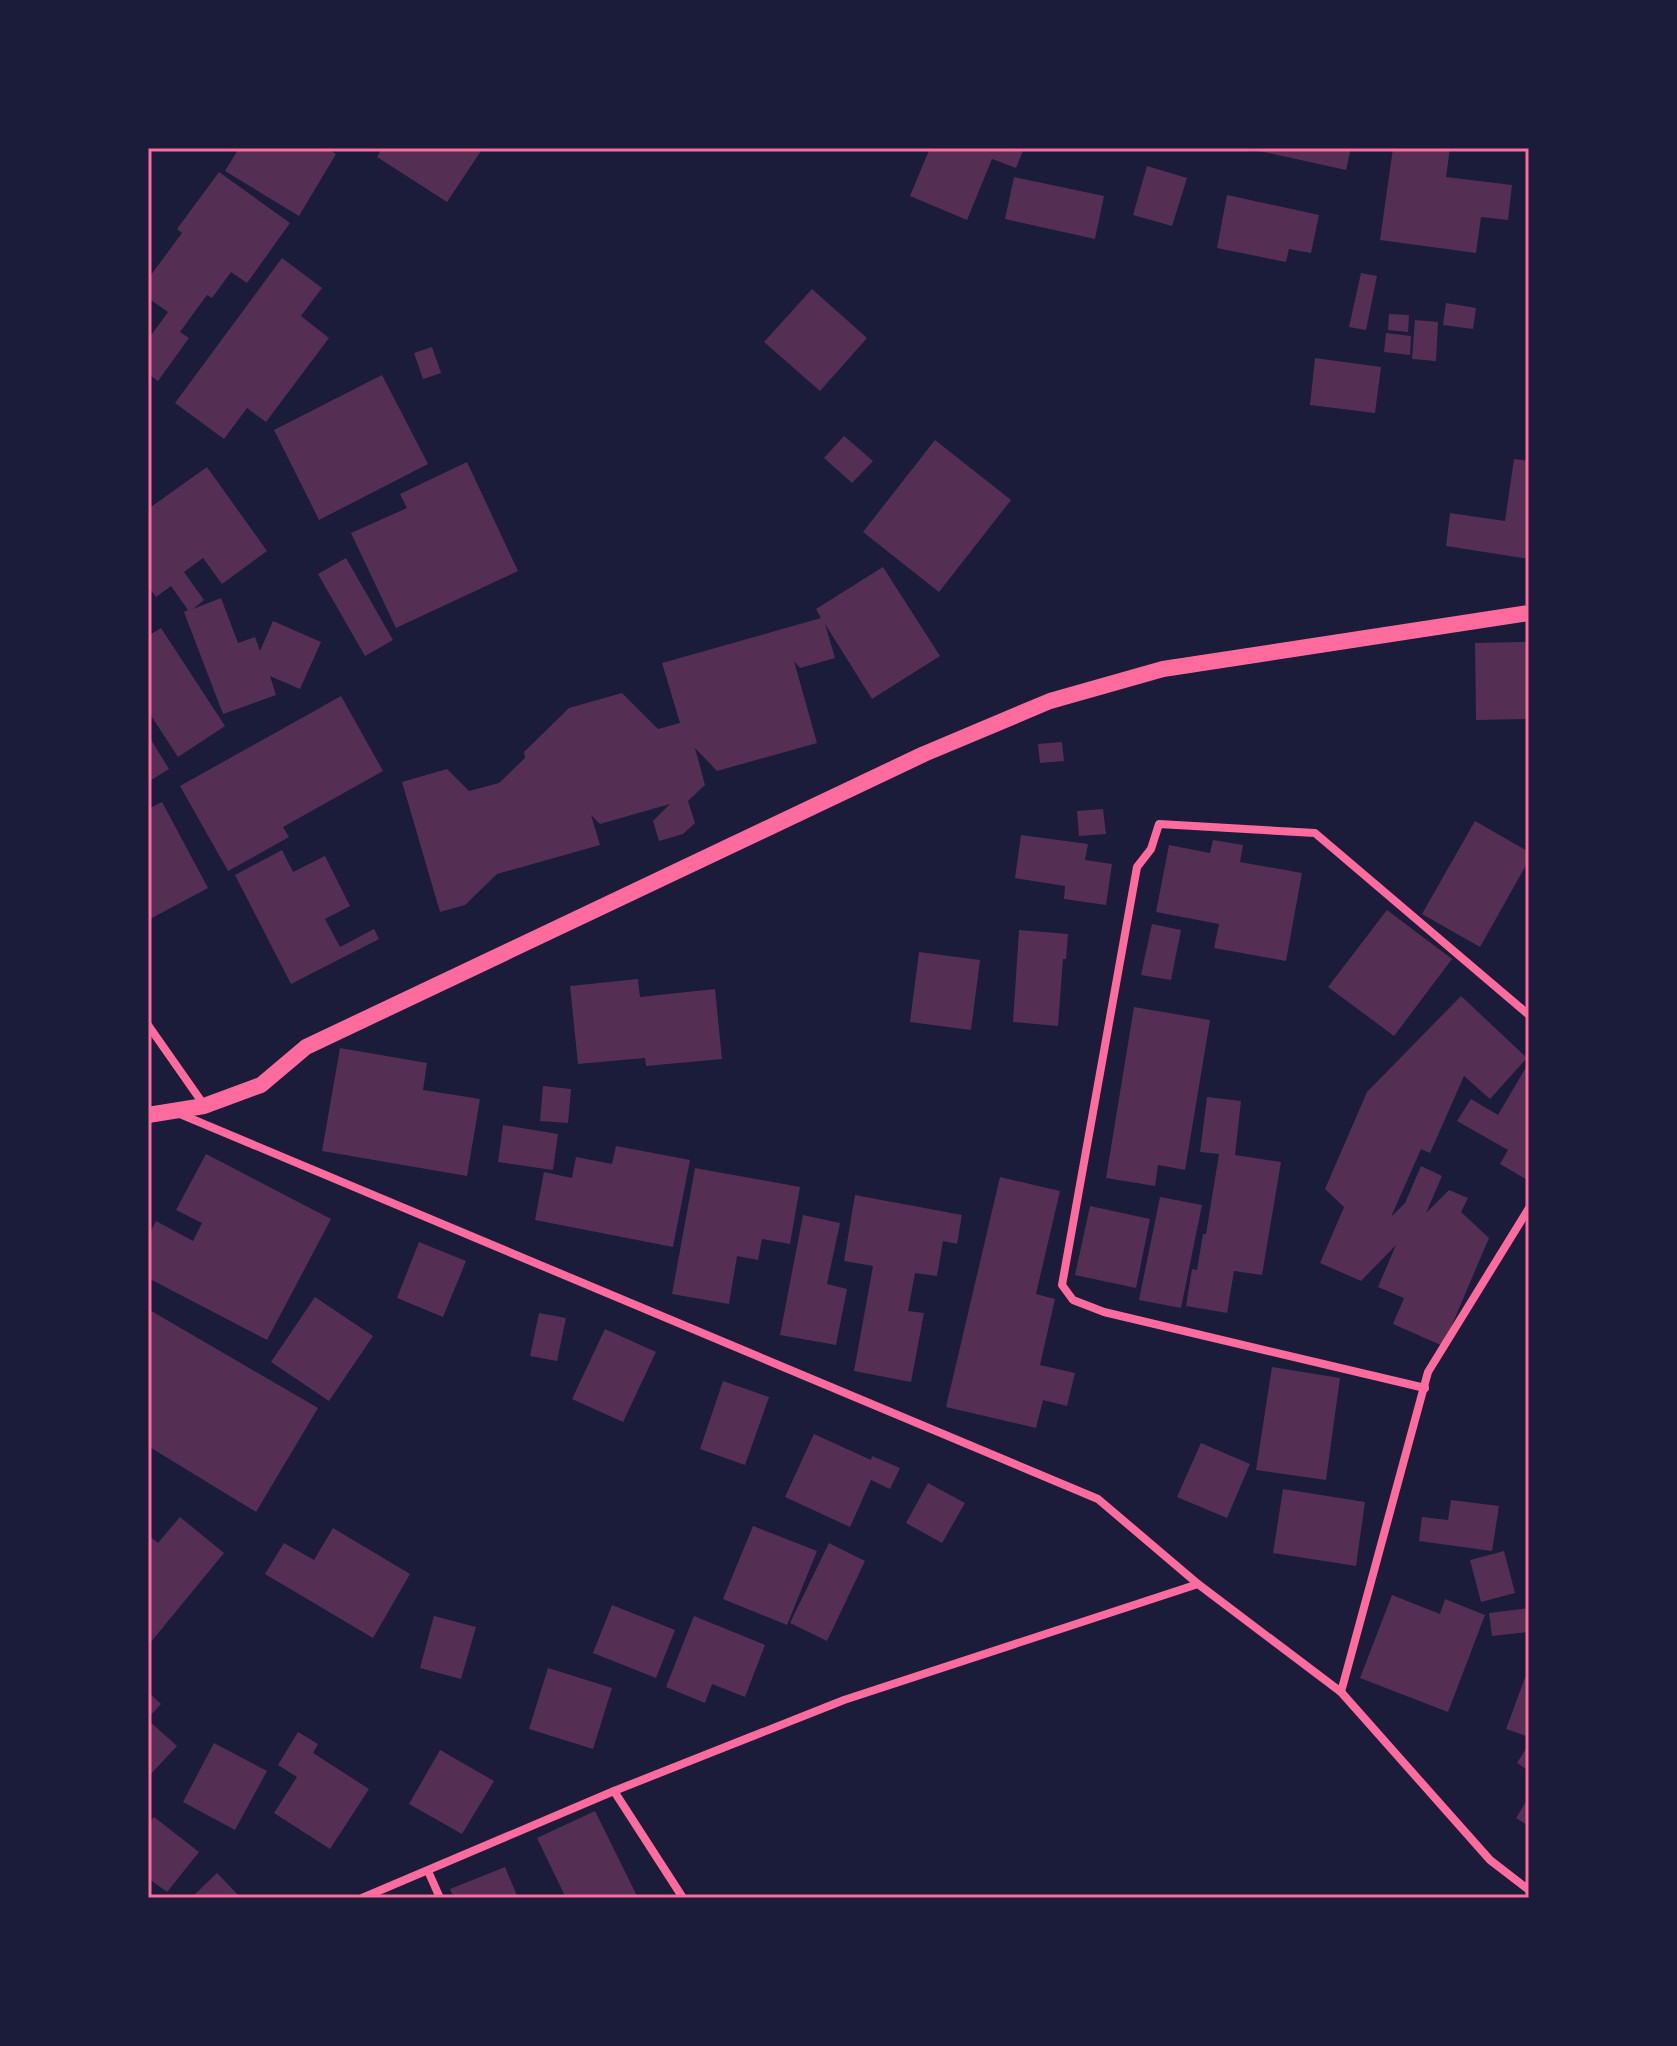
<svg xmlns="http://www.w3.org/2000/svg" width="1677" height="2046" viewBox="0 0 1677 2046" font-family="'Noto Serif',serif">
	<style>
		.building { fill: #542f53 }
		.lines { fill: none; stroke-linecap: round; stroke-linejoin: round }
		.minor { stroke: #ff6b9d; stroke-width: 8 }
		.secondary { stroke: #ff6b9d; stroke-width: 16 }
		.neatline { fill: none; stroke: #ff6b9d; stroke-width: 3 }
	</style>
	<rect width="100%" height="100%" fill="#1b1b3a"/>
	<g class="building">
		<polygon points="239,148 326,148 336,154 299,216 225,171"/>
		<polygon points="382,148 483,148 447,202 377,157"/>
		<polygon points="930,148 1024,148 1016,168 992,159 967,220 910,196"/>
		<polygon points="1246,148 1351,148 1346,170"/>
		<polygon points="1393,148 1450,148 1446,177 1512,185 1508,220 1481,217 1476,253 1380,240"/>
		<polygon points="1147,166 1187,178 1172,226 1133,215"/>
		<polygon points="219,172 290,223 247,283 231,272 212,298 207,295 180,332 189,338 158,381 148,374 148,331 152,334 168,312 148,298 148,279 182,233 177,229"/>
		<polygon points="1014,177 1104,196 1095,239 1005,219"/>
		<polygon points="1227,195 1319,215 1311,253 1289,249 1286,262 1217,248"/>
		<polygon points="282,258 322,288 301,316 329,338 266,422 247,408 224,439 175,403"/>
		<polygon points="1361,273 1377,276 1366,330 1349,327"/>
		<polygon points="812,289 867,338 820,391 764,342"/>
		<polygon points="1446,303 1476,308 1473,329 1443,325"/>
		<polygon points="1389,314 1409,315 1408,332 1388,330"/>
		<polygon points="1415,320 1438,322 1436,361 1412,359"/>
		<polygon points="1386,333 1411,336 1410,355 1384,352"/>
		<polygon points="432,347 441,373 423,379 414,353"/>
		<polygon points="1315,358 1381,367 1375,413 1310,405"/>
		<polygon points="382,375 428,464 319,520 274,430"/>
		<polygon points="844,436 873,461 852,483 824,458"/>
		<polygon points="935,440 1011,500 939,592 863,532"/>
		<polygon points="1514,459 1529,461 1529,559 1446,546 1450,513 1505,521"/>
		<polygon points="467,462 518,571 396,628 351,533 407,508 400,494"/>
		<polygon points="207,467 267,551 222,584 203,558 184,572 204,600 193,609 221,598 238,643 255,637 260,651 273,621 321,642 300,689 270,676 276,695 223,714 184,612 188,610 171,586 156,597 148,586 148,509"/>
		<polygon points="346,558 393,640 365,656 318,574"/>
		<polygon points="883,567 940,656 872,699 825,624 835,658 800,668 794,661 817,743 717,771 695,748 705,785 688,801 695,823 683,834 659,841 653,821 670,804 600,824 591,815 600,845 497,874 465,905 440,912 402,782 447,769 469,791 499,783 525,758 524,752 569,708 622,693 658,729 680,723 662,663 821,618 816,609"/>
		<polygon points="161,628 225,726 178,757 148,711 148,636"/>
		<polygon points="1529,642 1529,719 1476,720 1475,643"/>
		<polygon points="341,696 383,771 283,827 289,837 228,871 180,786"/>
		<polygon points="148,735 169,769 148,782"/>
		<polygon points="1062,742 1064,761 1040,763 1038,744"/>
		<polygon points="162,802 208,888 148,920 148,809"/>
		<polygon points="1103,809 1106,834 1079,836 1077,811"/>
		<polygon points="1475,821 1529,852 1529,860 1480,947 1422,914"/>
		<polygon points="1021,835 1088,844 1085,860 1112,864 1106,905 1064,899 1065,886 1015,878"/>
		<polygon points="1213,840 1243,845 1240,862 1302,873 1286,961 1214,948 1219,924 1156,912 1169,845 1210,853"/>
		<polygon points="282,850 293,872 325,856 350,906 325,919 340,947 374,929 379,939 291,984 235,875"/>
		<polygon points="1387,910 1452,959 1394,1036 1328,987"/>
		<polygon points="1152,924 1181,930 1171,980 1141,975"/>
		<polygon points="1019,930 1068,934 1066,959 1063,959 1058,1026 1013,1022"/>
		<polygon points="919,952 980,960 971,1030 910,1022"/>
		<polygon points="638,979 640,997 715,989 722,1059 646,1066 645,1058 578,1064 570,986"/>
		<polygon points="1461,996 1527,1058 1490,1099 1464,1076 1430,1153 1421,1149 1391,1217 1405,1203 1421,1166 1442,1176 1426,1213 1449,1190 1468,1198 1461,1212 1489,1238 1443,1346 1393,1324 1404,1298 1378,1287 1396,1245 1361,1281 1320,1263 1344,1207 1325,1189 1367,1092"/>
		<polygon points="1134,1007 1210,1020 1185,1170 1158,1165 1155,1186 1106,1178"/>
		<polygon points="340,1048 427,1063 423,1090 480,1099 467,1176 322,1151"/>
		<polygon points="1529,1062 1529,1181 1500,1164 1508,1150 1457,1121 1471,1099 1498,1115"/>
		<polygon points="543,1086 571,1089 568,1123 540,1121"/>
		<polygon points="1207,1097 1241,1101 1235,1155 1281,1162 1262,1275 1234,1271 1227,1313 1186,1306 1192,1269 1197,1270 1203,1234 1206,1234 1219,1154 1200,1152"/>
		<polygon points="503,1125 558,1134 553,1170 498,1162"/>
		<polygon points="616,1146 690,1160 673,1247 535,1220 544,1172 572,1178 576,1157 612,1164"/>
		<polygon points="206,1154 331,1219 267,1340 148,1278 148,1237 156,1221 193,1241 202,1223 176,1210"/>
		<polygon points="695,1168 800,1187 790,1244 762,1239 758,1260 737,1256 729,1304 672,1294"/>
		<polygon points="1000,1177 1060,1191 1036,1294 1055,1299 1040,1365 1075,1373 1067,1406 1043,1400 1036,1428 946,1407"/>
		<polygon points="855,1195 962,1215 957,1244 943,1241 937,1276 915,1273 908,1311 924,1313 911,1382 854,1371 873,1266 844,1261"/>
		<polygon points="1160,1197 1202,1205 1181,1308 1139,1300"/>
		<polygon points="1090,1206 1150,1219 1136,1288 1075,1275"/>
		<polygon points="803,1215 840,1223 827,1284 847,1289 836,1345 780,1335"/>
		<polygon points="419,1242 466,1261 443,1317 397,1298"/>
		<polygon points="315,1297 373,1336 329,1401 271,1362"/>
		<polygon points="148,1309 318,1408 256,1512 148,1446"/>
		<polygon points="539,1313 566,1318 557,1361 530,1356"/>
		<polygon points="605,1329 656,1352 623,1422 572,1399"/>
		<polygon points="1272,1367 1340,1378 1326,1480 1256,1470"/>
		<polygon points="723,1381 769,1397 745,1465 700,1449"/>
		<polygon points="814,1434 871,1460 872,1456 900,1468 890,1489 871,1480 850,1527 785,1497"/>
		<polygon points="1201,1443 1250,1464 1227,1518 1177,1497"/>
		<polygon points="928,1483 965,1503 942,1543 906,1523"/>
		<polygon points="1283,1489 1365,1502 1356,1566 1273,1553"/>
		<polygon points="1451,1500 1499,1506 1492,1551 1419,1541 1422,1517 1448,1520"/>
		<polygon points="180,1517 224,1553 150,1643 148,1642 148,1535 158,1543"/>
		<polygon points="753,1526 817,1551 787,1625 723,1599"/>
		<polygon points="333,1528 410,1574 373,1638 265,1574 284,1543 314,1560"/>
		<polygon points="829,1543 865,1561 827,1641 790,1623"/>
		<polygon points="1504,1551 1515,1593 1481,1602 1470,1560"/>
		<polygon points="1392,1595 1440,1614 1445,1599 1485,1615 1448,1712 1360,1678"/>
		<polygon points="612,1605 675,1630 656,1678 593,1653"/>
		<polygon points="1529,1608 1529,1632 1492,1636 1489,1613"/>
		<polygon points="434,1616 476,1627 461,1679 420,1668"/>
		<polygon points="694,1616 765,1645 745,1697 712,1684 705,1703 666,1687"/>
		<polygon points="1529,1667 1529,1737 1506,1729"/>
		<polygon points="548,1668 612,1688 593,1749 529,1729"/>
		<polygon points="148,1692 161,1704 148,1718"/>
		<polygon points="148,1720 177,1746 148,1777"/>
		<polygon points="298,1732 318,1744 313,1753 369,1789 330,1849 274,1813 297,1777 278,1765"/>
		<polygon points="214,1743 267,1771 235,1830 183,1802"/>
		<polygon points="1529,1744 1529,1771 1517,1763"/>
		<polygon points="440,1750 494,1781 462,1834 409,1804"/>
		<polygon points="1529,1797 1529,1826 1516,1818"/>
		<polygon points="595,1811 638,1898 566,1898 537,1838"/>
		<polygon points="154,1817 199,1852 167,1892 148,1878 148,1825"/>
		<polygon points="505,1867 518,1898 454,1898 450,1889"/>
		<polygon points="217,1873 241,1898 191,1898"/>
	</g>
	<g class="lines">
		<g class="minor">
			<polyline points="148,1025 204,1105"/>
			<polyline points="180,1114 1098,1499 1198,1584"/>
			<polyline points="1425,1388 1104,1312 1073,1300 1062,1285 1137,867 1151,849 1159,824 1315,833 1529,1015"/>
			<polyline points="1341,1692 1428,1372 1529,1208"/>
			<polyline points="614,1791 683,1898"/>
			<polyline points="428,1871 440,1898"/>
			<polyline points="362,1898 614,1791 844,1700 1198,1584 1341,1692 1490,1860 1529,1890"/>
		</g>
		<polyline class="secondary" points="148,1115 204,1106 261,1085 306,1047 924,754 1050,701 1163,669 1529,613"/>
	</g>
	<rect width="1677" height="2046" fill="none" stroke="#1b1b3a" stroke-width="300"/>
	<rect x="150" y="150" width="1377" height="1746" class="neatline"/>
</svg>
